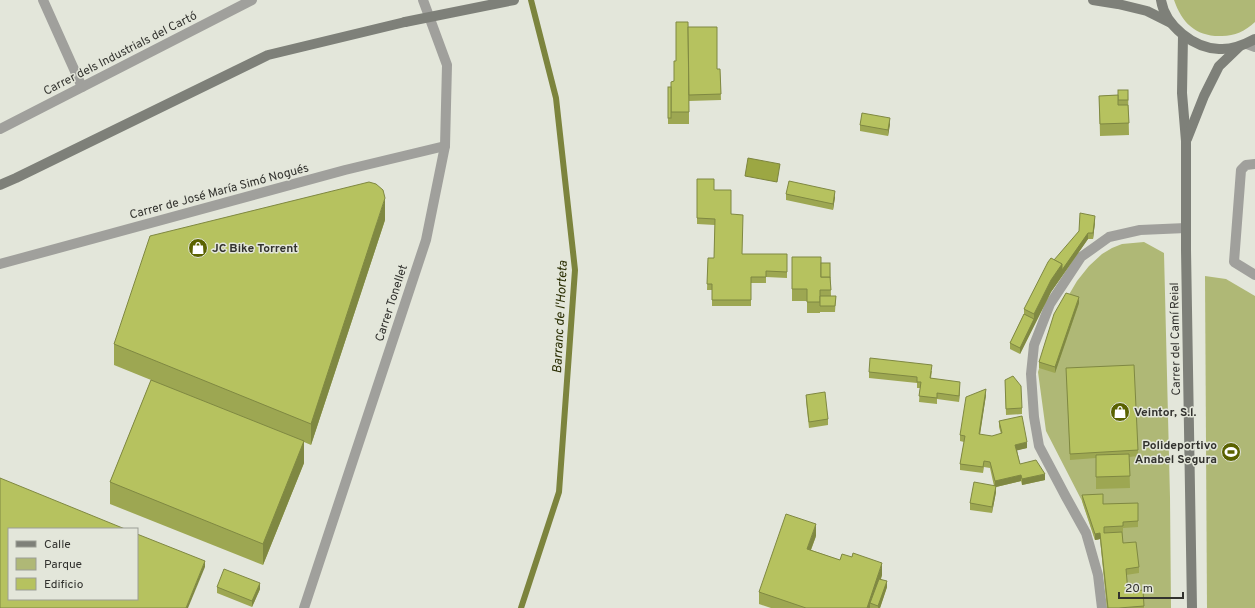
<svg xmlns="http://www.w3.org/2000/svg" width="1255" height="608" viewBox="0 0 1255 608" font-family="Overpass,sans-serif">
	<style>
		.green { fill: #afb876 }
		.water { fill: #9ca743; stroke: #7c843d }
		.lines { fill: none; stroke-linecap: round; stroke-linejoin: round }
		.stream { stroke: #7c843d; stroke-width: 6 }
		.lane { stroke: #a0a09c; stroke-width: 10 }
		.street { stroke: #a0a09c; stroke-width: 10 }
		.secondary { stroke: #7e8079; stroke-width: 10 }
		.secondary-bridge { stroke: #7e8079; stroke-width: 10 }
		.wall { fill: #9da752 }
		.shaded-wall { fill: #7f8842 }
		.building { fill: #b6c25f; stroke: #7f8842 }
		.labels { text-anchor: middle; stroke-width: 3; stroke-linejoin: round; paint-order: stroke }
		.street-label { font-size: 12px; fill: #32322e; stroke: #e3e6da }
		.poi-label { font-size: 12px; font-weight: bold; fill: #32322e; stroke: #e3e6da; text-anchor: start }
		.water-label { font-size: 13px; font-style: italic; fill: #2a2e03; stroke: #e3e6da }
	</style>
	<rect width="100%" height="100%" fill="#e3e6da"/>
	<g class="green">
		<path d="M 1174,0 L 1255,0 L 1255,22 C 1245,31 1235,36 1222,36 C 1196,37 1182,23 1174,0 Z"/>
		<polygon points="1144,242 1164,253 1170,497 1171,608 1107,608 1100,539 1095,540 1082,501 1046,431 1038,372 1054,320 1077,281 1089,266 1102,254 1112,248 1122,244"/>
		<polygon points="1205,276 1226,279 1255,296 1255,608 1207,608"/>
	</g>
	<polygon class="water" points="748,158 780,164 777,182 745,176"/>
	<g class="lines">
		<polyline class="stream" points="521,608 559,492 575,270 556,98 531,0"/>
		<polyline class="lane" points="1255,164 1246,165 1241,170 1234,262 1255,275"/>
		<g class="street">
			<polyline points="43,0 82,87"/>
			<polyline points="1247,44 1255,47"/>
			<polyline points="0,129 252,0"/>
			<polyline points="0,264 345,170 445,146"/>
			<polyline points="304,608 426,240 445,146 447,65 423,0"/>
			<polyline points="1102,608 1098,575 1086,533 1066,497 1039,446 1034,417 1031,374 1034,345 1050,304 1081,257 1109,237 1140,230 1186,228"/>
		</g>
		<g class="secondary">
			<polyline points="1093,0 1118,4 1147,11 1171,23"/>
			<path d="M 1161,0 C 1165,26 1194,48 1219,49 C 1232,50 1244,45 1255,39"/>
			<polyline points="1183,36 1182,93 1186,141 1186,250 1192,608"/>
			<polyline points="1187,139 1204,96 1219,66 1239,47"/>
			<polyline points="0,185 16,178 268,55 405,22"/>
		</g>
		<polyline class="secondary-bridge" points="405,22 514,0"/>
	</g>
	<g class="wall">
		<polygon points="688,27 717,69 720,69 721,100 689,101 689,124 668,124 668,87 671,87 674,81 676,61"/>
		<polygon points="1128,90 1129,135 1100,136 1099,96 1118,95"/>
		<polygon points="890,124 888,136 860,131 860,125"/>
		<polygon points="697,179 714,190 731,214 742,254 787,254 787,278 766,277 766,283 751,283 751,306 712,306 712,290 707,290 708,258 714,258 715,225 697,224"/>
		<polygon points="786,194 835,197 833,210 786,200"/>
		<polygon points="385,220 311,445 304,442 304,463 263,565 110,504 110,482 151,380 114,365 114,344"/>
		<polygon points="1095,222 1093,239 1088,239 1051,292 1020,354 1010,349 1010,343 1024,314 1024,309"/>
		<polygon points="792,257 821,263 830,263 831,296 836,296 835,312 820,312 820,313 807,313 807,301 792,301"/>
		<polygon points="1079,303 1055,373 1039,368 1039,362"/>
		<polygon points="1066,368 1138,450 1138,456 1129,457 1130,488 1096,489 1096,458 1070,460"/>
		<polygon points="932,371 931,378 960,388 959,402 937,399 937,404 919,402 920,388 917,388 917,383 869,378 869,372"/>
		<polygon points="1005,380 1022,408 1022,414 1006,415"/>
		<polygon points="806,395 828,419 828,425 809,428 806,401"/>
		<polygon points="986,395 980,435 992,436 1001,434 999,427 999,421 1027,448 1017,450 1020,464 1045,480 1022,485 1021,481 996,487 996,492 992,513 970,510 970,503 994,486 990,468 984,467 983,473 960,470 960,464 964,442 960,441 960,435"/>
		<polygon points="1082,495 1103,504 1138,503 1138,527 1123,528 1123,532 1122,532 1123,543 1139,567 1139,573 1126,575 1128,592 1143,590 1144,608 1107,608 1100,539 1095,540 1082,501"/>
		<polygon points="816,536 811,550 882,575 881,579 887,587 880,608 771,608 759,604 759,592"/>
		<polygon points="217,587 260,589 252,607 217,593"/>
	</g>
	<g class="shaded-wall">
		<polygon points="890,118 890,124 888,136 888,130"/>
		<polygon points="835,191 835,197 833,210 833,204"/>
		<polygon points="385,198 385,220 311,445 311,424"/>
		<polygon points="1095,216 1095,222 1093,239 1093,233"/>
		<polygon points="1088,233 1088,239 1051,292 1020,354 1020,348 1034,319 1034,314 1051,280 1062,264"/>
		<polygon points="1079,297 1079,303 1055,373 1055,367"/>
		<polygon points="960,382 960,388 959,402 959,396"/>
		<polygon points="986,389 986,395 979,440 979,434"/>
		<polygon points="304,441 304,463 263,565 263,544"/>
		<polygon points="1027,442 1027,448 1015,451 1015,445"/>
		<polygon points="1045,474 1045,480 1022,485 1022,479"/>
		<polygon points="1021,475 1021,481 996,487 996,492 992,513 995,481"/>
		<polygon points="816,524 816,536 807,560 807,549"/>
		<polygon points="1100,533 1100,539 1095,540 1095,534"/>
		<polygon points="205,561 205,567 188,608 186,608"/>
		<polygon points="882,563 882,575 872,604 870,603 870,608 867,608"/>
		<polygon points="887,581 887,587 880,608 878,608 878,606"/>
		<polygon points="260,583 260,589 252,607 252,601"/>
	</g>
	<g class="building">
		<polygon points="676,22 688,22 689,112 671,112 671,82 674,81 674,61 676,61"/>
		<polygon points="688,27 717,27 717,69 720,69 721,94 689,95"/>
		<rect x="668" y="87" width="3" height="31"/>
		<rect x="1118" y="90" width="10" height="10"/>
		<polygon points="1118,95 1118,105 1128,105 1129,123 1100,124 1099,96"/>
		<polygon points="862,113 890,118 888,130 860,125"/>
		<polygon points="697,179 714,179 714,190 731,190 731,214 743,215 742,254 787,254 787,272 766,271 766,277 751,277 751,300 712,300 712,284 707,284 708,258 714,258 715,219 697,218"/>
		<polygon points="789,181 835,191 833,204 786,194"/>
		<polygon points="369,182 376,184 383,190 385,198 311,424 114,344 150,236"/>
		<polygon points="1080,213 1095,216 1093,233 1088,233 1062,270 1062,264 1054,260 1079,231"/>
		<polygon points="792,257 821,257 821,277 830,277 831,290 820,290 820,302 807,302 807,289 792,289"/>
		<polygon points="1051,258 1062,264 1051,280 1034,314 1024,309 1048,262"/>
		<rect x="821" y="263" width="9" height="14"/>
		<polygon points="1066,293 1079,297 1055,367 1039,362 1054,314"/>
		<polygon points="820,296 836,296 835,306 820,306"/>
		<polygon points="1024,314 1034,319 1020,348 1010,343"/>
		<polygon points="870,358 932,365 930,378 960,382 959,396 937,393 937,398 919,396 921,382 917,382 917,377 869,372"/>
		<polygon points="1134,365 1138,450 1070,454 1066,368"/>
		<polygon points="1013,376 1021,386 1022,408 1006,409 1005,380"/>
		<polygon points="151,380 304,441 263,544 110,482"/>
		<polygon points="986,389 979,434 992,436 1002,433 999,421 1022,416 1027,442 1015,445 1020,464 1036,460 1045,474 1022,479 1021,475 995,481 990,462 984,461 983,467 960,464 965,436 960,435 966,397"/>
		<polygon points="825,392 828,419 809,422 806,395"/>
		<polygon points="1129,454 1130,476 1096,477 1096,455"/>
		<polygon points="0,478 125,529 9,529 9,599 137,599 137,534 205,561 186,608 0,608"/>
		<polygon points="974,482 996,486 992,507 970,503"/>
		<polygon points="1103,494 1103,504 1138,503 1138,521 1123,522 1123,526 1104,527 1104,533 1122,532 1123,543 1136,542 1139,567 1126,569 1128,592 1143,590 1144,606 1119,608 1108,608 1100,533 1095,534 1082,495"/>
		<polygon points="786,514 816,524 807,549 840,560 842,554 852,557 853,553 882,563 867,608 806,608 759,592"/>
		<polygon points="224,569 260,583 252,601 217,587"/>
		<polygon points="879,579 887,581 878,606 870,603"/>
	</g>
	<defs>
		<g id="shop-disc" transform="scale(1)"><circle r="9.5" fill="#5a6200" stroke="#e3e6da"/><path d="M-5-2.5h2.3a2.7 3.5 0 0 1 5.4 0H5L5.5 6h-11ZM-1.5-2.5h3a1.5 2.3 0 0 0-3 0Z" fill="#fff"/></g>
		<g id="stadium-disc" transform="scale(1)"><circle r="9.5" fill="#5a6200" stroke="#e3e6da"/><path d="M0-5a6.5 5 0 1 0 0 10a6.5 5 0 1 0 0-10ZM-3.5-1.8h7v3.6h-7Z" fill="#fff"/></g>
	</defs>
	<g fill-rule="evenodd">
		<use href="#shop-disc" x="198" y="248"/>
		<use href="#shop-disc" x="1120" y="412"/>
		<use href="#stadium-disc" x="1231" y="452"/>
	</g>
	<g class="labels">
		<g class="street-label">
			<text transform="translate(120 53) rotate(-27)" y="4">Carrer dels Industrials del Cartó</text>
			<text transform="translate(219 191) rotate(-15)" y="4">Carrer de José María Simó Nogués</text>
			<text transform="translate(391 303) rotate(-72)" y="4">Carrer Tonellet</text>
			<text transform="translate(1175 339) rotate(-91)" y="4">Carrer del Camí Reial</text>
		</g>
		<g class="poi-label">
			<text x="212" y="252">JC Bike Torrent</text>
			<text x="1134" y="416">Veintor, S.l.</text>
			<text x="1217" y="449" text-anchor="end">Polideportivo<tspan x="1217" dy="14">Anabel Segura</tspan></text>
		</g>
		<g class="water-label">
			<text transform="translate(559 317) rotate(-87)" y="5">Barranc de l'Horteta</text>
		</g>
	</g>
	<rect x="8" y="528" width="130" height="72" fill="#e3e6da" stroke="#9c9e95"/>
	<rect x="16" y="541" width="20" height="6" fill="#7e8079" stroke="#9c9e95"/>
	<text x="44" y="548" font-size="12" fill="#32322e">Calle</text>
	<rect x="16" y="558" width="20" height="12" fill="#afb876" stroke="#9c9e95"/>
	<text x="44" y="568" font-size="12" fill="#32322e">Parque</text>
	<rect x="16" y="578" width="20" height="12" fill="#b6c25f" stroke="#9c9e95"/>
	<text x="44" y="588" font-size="12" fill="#32322e">Edificio</text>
	<path d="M1119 592v6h64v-6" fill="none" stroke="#32322e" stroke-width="2"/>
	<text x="1125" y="592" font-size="12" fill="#32322e" stroke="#e3e6da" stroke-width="3" paint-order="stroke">20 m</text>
</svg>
